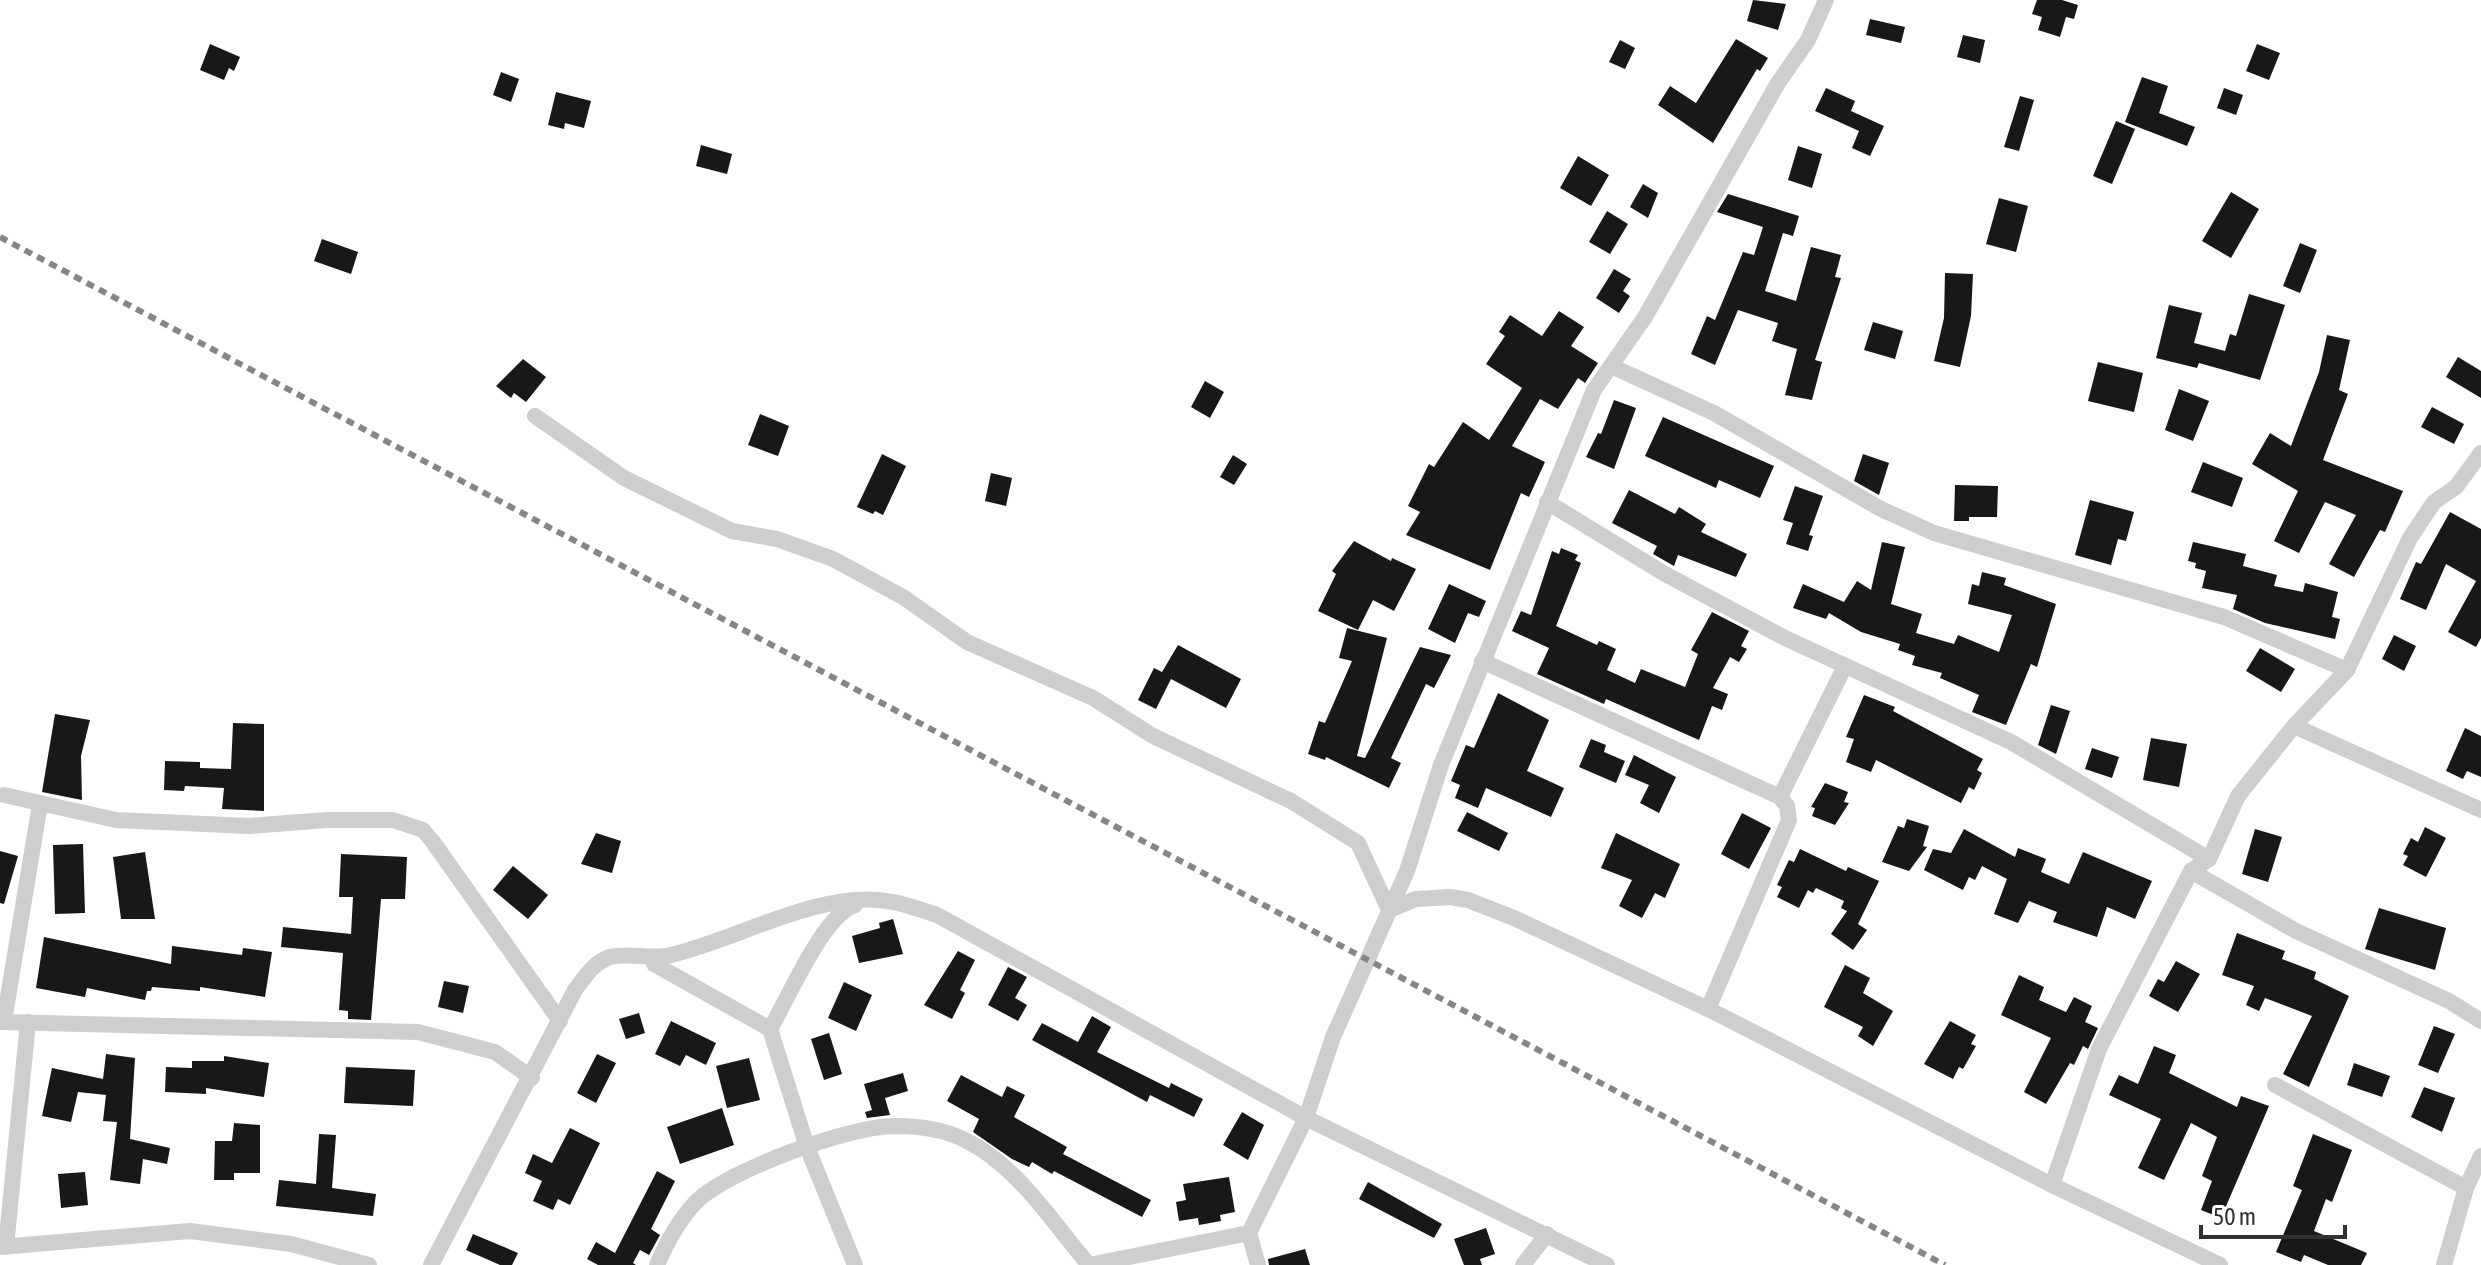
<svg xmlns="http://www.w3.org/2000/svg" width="2481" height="1265" viewBox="0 0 2481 1265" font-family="'Asap Condensed',sans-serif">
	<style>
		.building { fill: #181818 }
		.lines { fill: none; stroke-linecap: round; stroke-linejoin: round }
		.minor { stroke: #cecece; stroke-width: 16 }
		.rail { stroke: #868686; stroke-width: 6; stroke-dasharray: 8 6; stroke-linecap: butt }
	</style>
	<rect width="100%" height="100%" fill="#fff"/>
	<g class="building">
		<polygon points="1753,0 1786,4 1778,30 1747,21"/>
		<polygon points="2037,0 2062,0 2078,5 2074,19 2066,17 2060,37 2038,30 2042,17 2032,14"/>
		<polygon points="1870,19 1905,27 1901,43 1866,35"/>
		<polygon points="1963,35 1985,40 1980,63 1957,57"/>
		<polygon points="1736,39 1768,58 1760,71 1757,69 1713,143 1658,105 1670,86 1696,103"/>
		<polygon points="1620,40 1635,48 1625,69 1609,62"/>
		<polygon points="210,44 240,57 234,71 229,68 224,80 200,70"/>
		<polygon points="2257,44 2280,53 2269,80 2246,71"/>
		<polygon points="501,72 519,79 511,102 493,95"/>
		<polygon points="2142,77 2168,86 2159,113 2195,127 2187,146 2125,122"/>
		<polygon points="1826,88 1855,101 1851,111 1884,126 1870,156 1852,148 1859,131 1815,111"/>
		<polygon points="2224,88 2243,95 2236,115 2217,108"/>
		<polygon points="556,92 591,101 584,128 565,123 564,129 548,125"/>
		<polygon points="2020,96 2034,100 2019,151 2004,147"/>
		<polygon points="2116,121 2135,129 2112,184 2093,176"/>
		<polygon points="701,145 732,154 727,174 696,166"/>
		<polygon points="1798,146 1822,154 1812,188 1788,180"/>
		<polygon points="1578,156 1609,175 1591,206 1560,188"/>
		<polygon points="1643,184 1658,193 1648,218 1630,207"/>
		<polygon points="2231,192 2259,209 2231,258 2202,241"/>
		<polygon points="1728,194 1799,216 1793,236 1783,233 1765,291 1796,301 1811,247 1841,255 1835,277 1841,278 1815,360 1822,362 1812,400 1785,395 1797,349 1772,341 1778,323 1738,310 1715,365 1691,354 1707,316 1715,320 1743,252 1754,255 1763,227 1717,212"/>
		<polygon points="1999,198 2028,206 2016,252 1986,244"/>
		<polygon points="1607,211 1628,224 1610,254 1589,242"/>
		<polygon points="322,239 358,252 351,274 314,261"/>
		<polygon points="2300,243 2317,250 2300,293 2283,286"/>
		<polygon points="1614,269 1631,279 1623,291 1630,296 1619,313 1596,298"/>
		<polygon points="1945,273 1973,274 1971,316 1960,367 1934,361 1944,318"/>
		<polygon points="2249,294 2285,305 2260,380 2199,363 2197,368 2156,358 2169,305 2202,313 2194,343 2225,351 2230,334 2236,336"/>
		<polygon points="1559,311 1584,327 1571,346 1598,363 1585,383 1578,378 1558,409 1540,399 1512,446 1545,462 1529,497 1521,493 1490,570 1406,535 1420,512 1408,506 1429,464 1434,467 1463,422 1489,440 1522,388 1486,364 1505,336 1499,332 1510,315 1542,336"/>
		<polygon points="1873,322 1903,331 1895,359 1864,350"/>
		<polygon points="2327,335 2350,340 2339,390 2348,394 2323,460 2403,491 2385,532 2380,530 2354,577 2329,564 2356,515 2325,502 2299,553 2274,541 2298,491 2252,464 2270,433 2291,446 2319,372"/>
		<polygon points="2458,357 2481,371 2481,398 2446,377"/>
		<polygon points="523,359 546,377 526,402 514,393 511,398 496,386"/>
		<polygon points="2098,362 2143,373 2134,412 2088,401"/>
		<polygon points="1205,381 1224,392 1210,418 1191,407"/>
		<polygon points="2179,389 2209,401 2193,441 2165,430"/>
		<polygon points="1614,400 1636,408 1614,469 1586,457 1598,433 1601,434"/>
		<polygon points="2432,407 2464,424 2454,444 2421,427"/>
		<polygon points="760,414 789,426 778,456 748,445"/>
		<polygon points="1663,417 1774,466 1760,498 1719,480 1716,488 1645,456"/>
		<polygon points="882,454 906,466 883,515 875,511 873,514 857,507"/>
		<polygon points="1863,454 1889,463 1879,495 1854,481"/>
		<polygon points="1233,455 1247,464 1234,485 1220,477"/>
		<polygon points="2203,462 2243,478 2232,507 2191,492"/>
		<polygon points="991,473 1012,478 1006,506 985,501"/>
		<polygon points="1955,485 1998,486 1997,517 1969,517 1969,521 1954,521"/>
		<polygon points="1795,486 1823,496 1809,535 1813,536 1808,551 1786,544 1793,523 1783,520"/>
		<polygon points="1629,490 1675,514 1679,507 1706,524 1701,532 1747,554 1736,577 1678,555 1674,566 1653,554 1657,546 1612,523"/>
		<polygon points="2090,500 2134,512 2126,541 2118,539 2111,565 2075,555"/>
		<polygon points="2450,512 2481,529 2481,638 2476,647 2448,632 2476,581 2446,564 2426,610 2400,599 2416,562 2421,564"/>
		<polygon points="1354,541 1391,561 1392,558 1416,569 1394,611 1373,600 1358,630 1318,611 1336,574 1332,571"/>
		<polygon points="1882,542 1905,547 1891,604 1922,614 1916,633 1954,644 1958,635 1999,652 2012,615 1968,604 1972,584 1979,586 1982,572 2006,578 2004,585 2056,604 2037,667 2031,664 2006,725 1972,712 1979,695 1940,678 1942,673 1912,665 1915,656 1898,650 1900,644 1861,632 1829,613 1826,619 1793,608 1803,584 1844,602 1857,581 1871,590"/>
		<polygon points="2193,542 2246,554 2243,566 2277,575 2274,586 2303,592 2305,583 2338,592 2332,617 2340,619 2335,639 2265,623 2233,609 2237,595 2202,588 2206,571 2195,568 2196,563 2188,561"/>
		<polygon points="1561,548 1578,555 1575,560 1581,563 1556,626 1597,645 1599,641 1616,649 1607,670 1635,683 1641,669 1685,687 1698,654 1691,650 1712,612 1749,631 1741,646 1747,649 1739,662 1730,657 1713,688 1728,694 1722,710 1712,706 1699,740 1606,699 1604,704 1537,674 1549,648 1512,631 1521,611 1531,615 1552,551 1559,554"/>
		<polygon points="1449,584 1486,601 1479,617 1468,613 1455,643 1428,629"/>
		<polygon points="1347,628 1387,638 1357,756 1365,758 1420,647 1451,655 1434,688 1426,684 1391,758 1401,763 1389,788 1326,757 1325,760 1308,754 1319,721 1325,723 1352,661 1339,658"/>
		<polygon points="2394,635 2416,646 2404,671 2382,659"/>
		<polygon points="1178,645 1241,679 1226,708 1171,679 1156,709 1138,700 1154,668 1162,672"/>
		<polygon points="2260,648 2295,669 2281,692 2246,671"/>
		<polygon points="1498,693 1549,720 1527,771 1564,788 1551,817 1486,788 1478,808 1455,798 1460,785 1451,781 1466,745 1474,748"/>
		<polygon points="1864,695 1895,707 1893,711 1983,759 1977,770 1982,773 1974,790 1969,787 1961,803 1876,760 1871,772 1846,762 1854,739 1846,737"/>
		<polygon points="2051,705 2070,711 2056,754 2038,745"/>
		<polygon points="55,714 90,720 81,756 82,800 42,792"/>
		<polygon points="233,723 264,724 264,811 222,809 224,788 185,786 184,791 164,790 165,761 200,762 200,768 231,769"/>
		<polygon points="2465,728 2481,736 2481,777 2467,771 2463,779 2446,771"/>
		<polygon points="2151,738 2187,744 2179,787 2143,780"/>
		<polygon points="1591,739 1606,745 1604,752 1625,761 1616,783 1579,767"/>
		<polygon points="2092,748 2119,757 2112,778 2085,769"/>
		<polygon points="1634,755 1676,777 1659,813 1640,803 1649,785 1625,775"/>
		<polygon points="1825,783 1848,792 1844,802 1849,803 1835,825 1812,816 1815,808 1811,807"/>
		<polygon points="1467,812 1508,833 1499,851 1457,831"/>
		<polygon points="1742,813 1771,828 1749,869 1721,854"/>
		<polygon points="1907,819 1929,826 1923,846 1927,847 1909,871 1882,862 1898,826 1904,828"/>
		<polygon points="2425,827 2446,838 2426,877 2403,865 2408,856 2403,854 2411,838 2418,842"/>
		<polygon points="1964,829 2015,857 2018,848 2046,859 2041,872 2069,884 2083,852 2152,881 2135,919 2107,907 2097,937 2053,922 2057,912 2029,901 2018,923 1994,914 2007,879 1982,866 1975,880 1969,877 1963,890 1924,870 1933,849 1951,853"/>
		<polygon points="2255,829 2282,837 2268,882 2242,874"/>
		<polygon points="596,833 621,841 612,873 581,864"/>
		<polygon points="1616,833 1680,864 1665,898 1655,893 1642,918 1619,906 1632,880 1601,868"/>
		<polygon points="83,844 85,913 55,914 53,845"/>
		<polygon points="1800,849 1846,871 1848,867 1879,881 1858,924 1867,930 1853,950 1831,934 1847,911 1841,908 1844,901 1816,888 1813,893 1808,890 1799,908 1777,897 1782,887 1777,885 1789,860 1794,862"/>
		<polygon points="0,851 18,856 4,904 0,903"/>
		<polygon points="145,852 155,919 121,919 113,857"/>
		<polygon points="341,854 407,857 405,899 381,899 371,1020 348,1019 348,1011 339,1010 343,953 281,947 283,927 351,934 353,897 339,897"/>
		<polygon points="513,866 548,895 528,919 493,890"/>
		<polygon points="2379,908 2446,928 2435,970 2365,949"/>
		<polygon points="893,919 903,954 859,963 852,936 880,928 879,923"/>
		<polygon points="2237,933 2285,951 2282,959 2316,972 2314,979 2349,996 2309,1087 2283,1074 2312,1016 2265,998 2259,1011 2246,1005 2254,986 2222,975"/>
		<polygon points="44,937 171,964 172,946 242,955 243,948 272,952 265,997 200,987 200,991 152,987 151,991 147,991 145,1000 87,988 85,997 36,988"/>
		<polygon points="958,951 975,960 960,990 965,993 952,1019 924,1005"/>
		<polygon points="2176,961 2200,974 2178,1012 2149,996 2158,979 2164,982"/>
		<polygon points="1845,965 1870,978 1863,993 1893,1011 1873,1046 1858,1036 1863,1027 1824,1007"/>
		<polygon points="1008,967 1027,977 1015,998 1027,1005 1018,1021 988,1005"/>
		<polygon points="2019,975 2044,987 2039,1000 2066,1012 2074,997 2092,1006 2085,1022 2098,1028 2088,1049 2083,1046 2074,1065 2070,1063 2046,1104 2024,1092 2051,1038 2001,1015"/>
		<polygon points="444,981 469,986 463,1013 438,1007"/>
		<polygon points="844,982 872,995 856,1031 828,1018"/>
		<polygon points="639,1013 645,1033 626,1039 619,1019"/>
		<polygon points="1092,1016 1111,1027 1097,1052 1169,1088 1171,1083 1203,1099 1194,1117 1150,1095 1147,1102 1032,1040 1042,1023 1078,1042"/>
		<polygon points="671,1021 716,1043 706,1065 686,1055 680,1066 655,1054"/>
		<polygon points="1950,1021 1976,1035 1971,1044 1976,1046 1963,1069 1959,1067 1953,1079 1924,1064"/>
		<polygon points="2434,1026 2455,1034 2438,1073 2418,1065"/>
		<polygon points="829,1033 842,1074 824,1080 811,1039"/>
		<polygon points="2154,1046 2176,1055 2169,1073 2237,1107 2241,1096 2269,1106 2221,1218 2201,1210 2212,1181 2202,1176 2217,1137 2191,1123 2164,1180 2138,1168 2161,1119 2109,1095 2119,1075 2138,1084"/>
		<polygon points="106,1054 135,1058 130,1139 170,1148 167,1164 143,1159 140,1184 110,1180 117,1122 103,1121 106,1095 78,1092 71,1122 42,1116 52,1068 103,1079"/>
		<polygon points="597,1054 616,1063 596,1103 577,1093"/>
		<polygon points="224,1056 269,1063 264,1097 206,1088 206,1094 165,1092 166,1067 192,1068 192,1061 224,1061"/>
		<polygon points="749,1058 760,1100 727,1108 716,1066"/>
		<polygon points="2354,1063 2390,1076 2382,1097 2347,1085"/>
		<polygon points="346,1067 415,1070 413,1106 344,1103"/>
		<polygon points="903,1073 908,1091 885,1098 890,1115 867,1118 865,1112 872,1110 864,1084"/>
		<polygon points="961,1075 1002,1097 1007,1086 1025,1095 1014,1117 1067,1147 1063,1154 1151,1200 1142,1217 1054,1171 1052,1174 1032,1162 1029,1167 1012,1159 973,1132 979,1119 947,1101"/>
		<polygon points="2424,1087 2455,1098 2442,1132 2411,1117"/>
		<polygon points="722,1108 734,1145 680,1164 667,1127"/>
		<polygon points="1242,1112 1264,1125 1248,1160 1223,1145"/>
		<polygon points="234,1123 260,1125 260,1173 234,1173 234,1180 214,1180 215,1141 232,1141"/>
		<polygon points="570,1128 600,1143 570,1205 558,1199 553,1210 533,1201 542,1181 525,1173 533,1154 552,1163"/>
		<polygon points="319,1134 336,1135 332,1188 376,1194 373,1216 276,1206 279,1180 316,1184"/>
		<polygon points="2313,1134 2352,1150 2332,1202 2326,1199 2314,1231 2367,1253 2361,1265 2328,1265 2304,1255 2301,1262 2276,1252 2302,1190 2293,1186"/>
		<polygon points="657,1171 675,1181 651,1229 660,1235 649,1255 640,1250 633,1263 636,1265 598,1265 587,1259 596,1242 615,1253"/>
		<polygon points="85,1172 88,1205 61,1208 58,1174"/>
		<polygon points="1229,1177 1235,1212 1220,1215 1221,1221 1199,1225 1198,1218 1179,1221 1176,1202 1186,1200 1183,1184"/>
		<polygon points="1368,1182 1442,1224 1434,1238 1359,1199"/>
		<polygon points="1486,1228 1495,1254 1480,1259 1482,1265 1464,1265 1454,1239"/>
		<polygon points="473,1234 518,1253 512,1265 500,1265 466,1250"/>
		<polygon points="1305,1249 1310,1265 1269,1265 1268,1259"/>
	</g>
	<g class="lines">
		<g class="minor">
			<polyline points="1611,366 1714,413 1881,509 1934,533 2224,617 2347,670"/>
			<polyline points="535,416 624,478 732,531 777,539 833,559 903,597 967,642 1093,698 1153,736 1291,801 1358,843 1389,910 1416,899 1450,897 1468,900 1514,918 1708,1009 2052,1185 2220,1265"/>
			<polyline points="1547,502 1665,574 1785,638 2011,742 2209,859"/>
			<polyline points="1482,661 1780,797 1787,806 1789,820 1708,1009"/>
			<polyline points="2294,726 2481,810"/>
			<polyline points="4,795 116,820 249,826 327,820 393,820 423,830 433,842 560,1021"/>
			<polyline points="1780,797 1844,668"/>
			<polyline points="2191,871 2296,931 2449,1001 2481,1021"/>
			<polyline points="654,959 654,964 770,1029 807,1147 855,1265"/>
			<polyline points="4,1021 40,804"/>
			<polyline points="0,1022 418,1032 495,1052 532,1078"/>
			<path d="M 770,1029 C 789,997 823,915 855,905"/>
			<polyline points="2275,1085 2466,1188"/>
			<polyline points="2052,1185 2099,1049 2191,871 2209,859 2238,796 2294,726 2347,670 2410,538 2434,502 2456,487 2481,453"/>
			<polyline points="0,1247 190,1231 291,1244 369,1265"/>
			<polyline points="6,1247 28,1022"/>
			<path d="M 431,1265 L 575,990 C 585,977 594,962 610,957 C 630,952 651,960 671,955 C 733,940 790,906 854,900 C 885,897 908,905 937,915 L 1306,1118 L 1607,1265"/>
			<path d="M 657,1265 C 666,1244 680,1219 695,1203 C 727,1170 848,1127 893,1126 C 917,1126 944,1129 965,1140 C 1017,1165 1052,1222 1089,1265"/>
			<polyline points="1089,1265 1249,1233"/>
			<polyline points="1258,1265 1249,1233 1306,1118 1333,1037 1407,871 1441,765 1594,390 1645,317 1778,83 1808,40 1826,0"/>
			<polyline points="1523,1265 1547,1234"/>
			<polyline points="2444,1265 2466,1188 2481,1156"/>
		</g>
		<polyline class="rail" points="0,237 1945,1265"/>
	</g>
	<path d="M2201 1225v12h144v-12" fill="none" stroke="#313131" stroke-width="4"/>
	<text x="2213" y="1225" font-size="24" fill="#313131" stroke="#ffffff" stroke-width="6" paint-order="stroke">50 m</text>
</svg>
